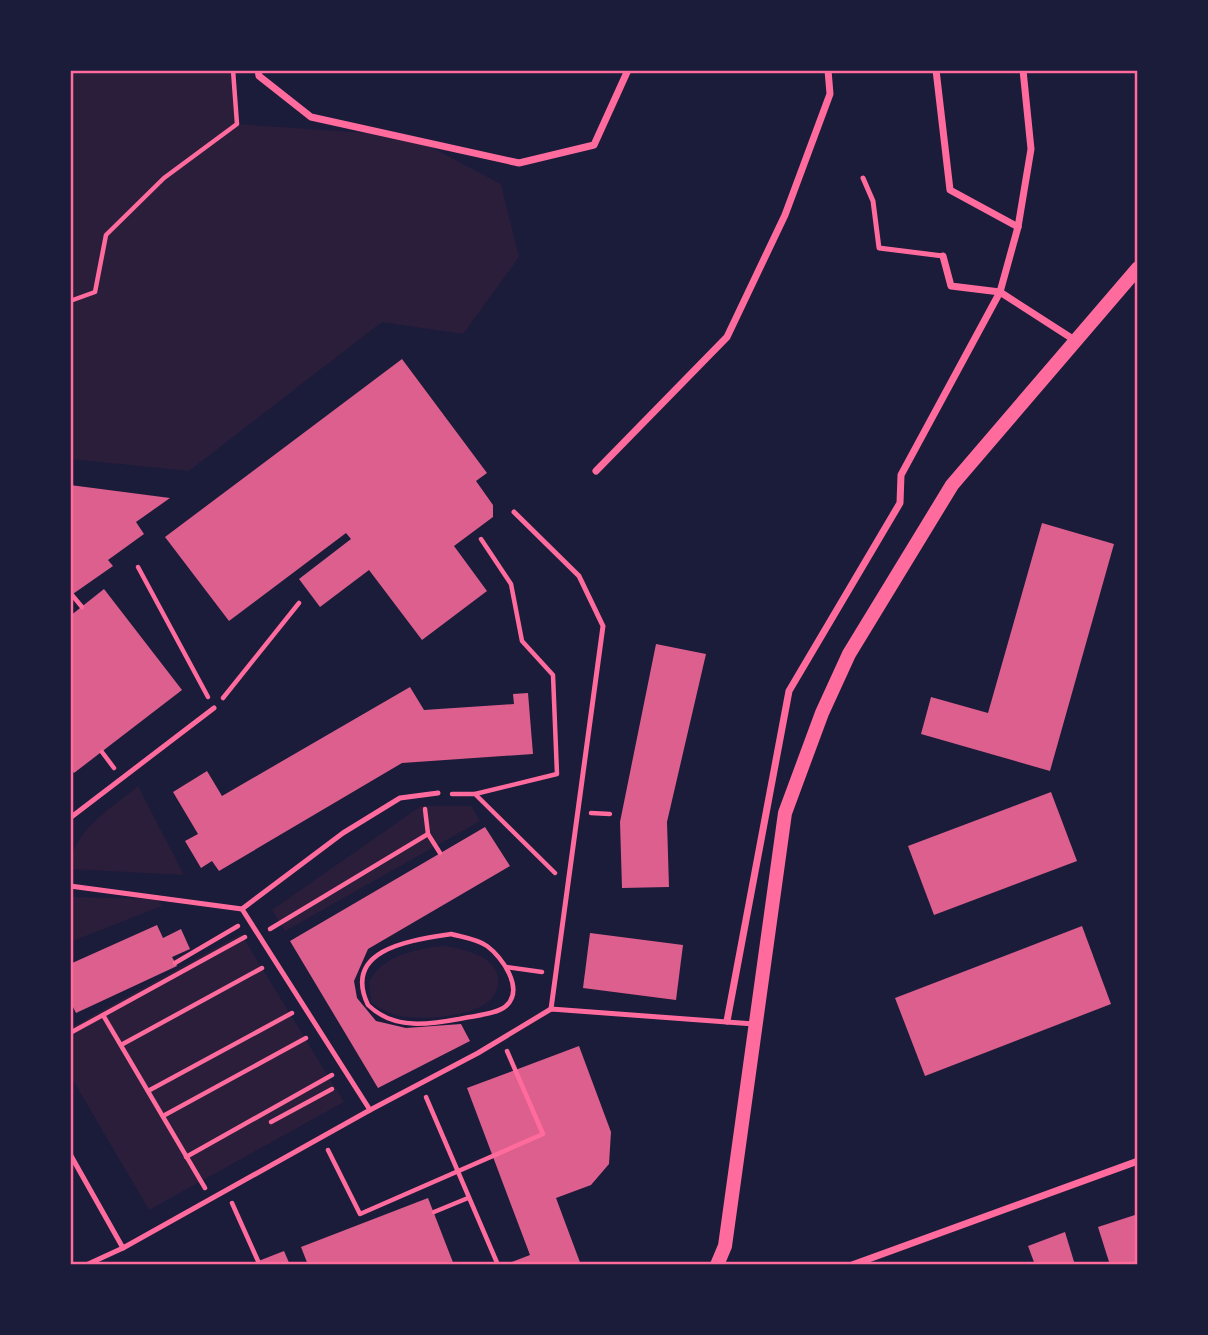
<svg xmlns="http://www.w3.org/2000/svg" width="1208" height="1335" viewBox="0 0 1208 1335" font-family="'Work Sans',sans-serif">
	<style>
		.green { fill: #2a1e3b }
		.building { fill: #dd5f8e }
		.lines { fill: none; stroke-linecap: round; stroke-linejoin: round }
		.path { stroke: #ff6b9d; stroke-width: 4.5 }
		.service { stroke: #ff6b9d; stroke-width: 5 }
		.minor { stroke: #ff6b9d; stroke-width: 7 }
		.secondary { stroke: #ff6b9d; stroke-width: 14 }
		.neatline { fill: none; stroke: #ff6b9d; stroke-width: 2.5 }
	</style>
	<rect width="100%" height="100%" fill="#1b1b3a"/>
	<g class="green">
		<polygon points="70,70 235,70 237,124 410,136 501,184 519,257 463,334 382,322 189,471 70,459"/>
		<path d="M 138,786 L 184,875 L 70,869 C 70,832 112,808 138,786 Z"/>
		<polygon points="421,806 471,806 480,821 285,931 272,910"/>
		<polygon points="70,897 157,899 162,906 70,942"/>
		<polygon points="241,934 344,1102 149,1210 70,1075 70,1028"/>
		<path d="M 444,946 C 466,949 509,959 496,992 C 487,1016 427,1020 406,1017 C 393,1016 382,1009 371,1003 L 369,982 C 382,955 417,949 444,946 Z"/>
	</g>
	<g class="building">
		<polygon points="402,359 487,473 476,481 493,505 493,517 454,546 487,591 422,640 369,570 320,607 299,579 351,539 346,533 229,621 165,537"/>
		<polygon points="70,485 170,498 136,522 144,534 108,560 113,566 70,596"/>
		<polygon points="1042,523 1114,544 1050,771 921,734 931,697 988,713"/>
		<polygon points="104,589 182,690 74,773 70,767 70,616"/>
		<polygon points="656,644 706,654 667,822 669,887 622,888 620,822"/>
		<polygon points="410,687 424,710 514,704 513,694 528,693 533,754 402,763 219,871 212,861 201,868 185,841 198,834 173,792 207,771 222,796"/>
		<polygon points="1051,792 1077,861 934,915 908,846"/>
		<polygon points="485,827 510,866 368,949 354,981 357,998 376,1021 406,1028 461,1024 470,1041 378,1088 290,941"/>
		<polygon points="157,925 163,938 181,929 190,949 172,957 177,966 76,1013 70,1001 70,964"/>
		<polygon points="1082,926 1111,1004 925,1076 895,998"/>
		<polygon points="590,933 683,945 676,1000 583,988"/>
		<polygon points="579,1046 611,1132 609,1164 591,1185 556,1198 581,1265 504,1265 530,1255 467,1088"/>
		<polygon points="428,1198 454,1265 308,1265 301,1247"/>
		<polygon points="1138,1214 1138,1265 1110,1265 1098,1227"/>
		<polygon points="1065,1232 1075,1265 1035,1265 1028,1246"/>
		<polygon points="284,1251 290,1265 248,1265"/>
	</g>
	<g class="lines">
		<g class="path">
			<polyline points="70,301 95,292 106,235 164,178 237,124 233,70"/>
			<polyline points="138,567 208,697"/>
			<polyline points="72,595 82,607"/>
			<polyline points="223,698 299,603"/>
			<polyline points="102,752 114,768"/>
			<polyline points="452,794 475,794 555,873"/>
			<polyline points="475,794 557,774 553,675 522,641 511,584 481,539"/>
			<polyline points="425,809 428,834 440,853"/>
			<polyline points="591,813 610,814"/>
			<polyline points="270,929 428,834"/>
			<path d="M 451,934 C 462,937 477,939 487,946 C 502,957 525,989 506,1006 C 498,1013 481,1015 470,1017 C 436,1023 397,1033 368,1005 C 341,948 414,940 451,934 Z"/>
			<polyline points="175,963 238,926"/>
			<polyline points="506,967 542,972"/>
			<polyline points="70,1033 103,1015"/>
			<polyline points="121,1045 262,968"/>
			<polyline points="148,1091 292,1013"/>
			<polyline points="426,1097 498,1265"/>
			<polyline points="163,1116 306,1038"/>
			<polyline points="271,1122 332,1089"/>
			<polyline points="328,1150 360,1214 543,1134 507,1051"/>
			<polyline points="186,1157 332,1075"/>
			<polyline points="205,1188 103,1015 245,937"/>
			<polyline points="232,1203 258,1261"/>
			<polyline points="434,1212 468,1198"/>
		</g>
		<g class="service">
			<polyline points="863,178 873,201 879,248 943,256"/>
			<polyline points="514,512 579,576 603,626 551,1009"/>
			<polyline points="70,818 214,708"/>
			<polyline points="70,886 242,909 343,833 400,798 438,793"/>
			<polyline points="242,909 370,1110 478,1053 551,1009 754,1024"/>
			<polyline points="70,1154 123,1248"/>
			<polyline points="86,1265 123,1248 370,1110"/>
		</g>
		<g class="minor">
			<polyline points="258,70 259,76 311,117 519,163 594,145 628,70"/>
			<polyline points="936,70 950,190 1018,227"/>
			<polyline points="943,256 951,286 1000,292 1076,341"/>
			<polyline points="596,471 727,337 785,215 830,94 828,70"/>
			<polyline points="727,1021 789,691 900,503 901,475 1000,292 1018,227 1031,149 1023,70"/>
			<polyline points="852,1265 1138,1161"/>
		</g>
		<polyline class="secondary" points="717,1265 725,1246 785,813 822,713 849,654 952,485 1138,268"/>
	</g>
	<rect width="1208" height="1335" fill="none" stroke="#1b1b3a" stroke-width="144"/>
	<rect x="72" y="72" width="1064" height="1191" class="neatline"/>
</svg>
